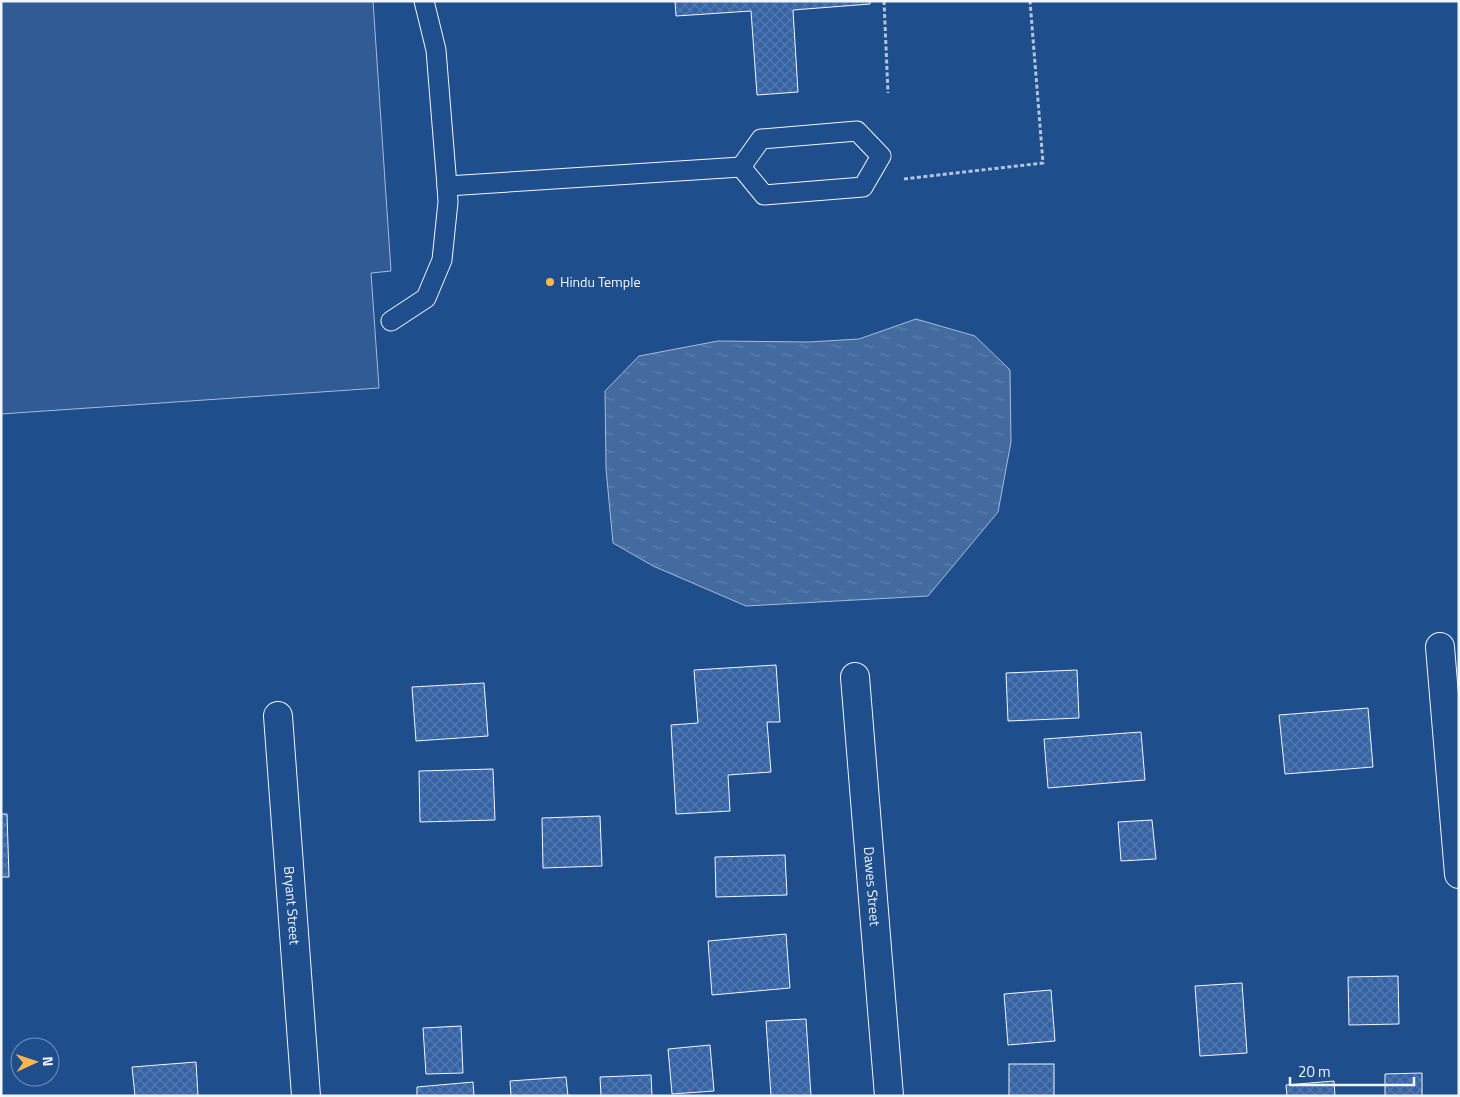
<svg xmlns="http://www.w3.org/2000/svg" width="1460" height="1097" viewBox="0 0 1460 1097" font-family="'Titillium Web',sans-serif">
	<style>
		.built { fill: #305b95; stroke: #a8bbd7 }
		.water { fill: url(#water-ripples); stroke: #a8bbd7 }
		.building { fill: url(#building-cross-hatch); stroke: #f2f6ff }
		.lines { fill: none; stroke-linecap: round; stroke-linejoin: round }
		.lane-casing { stroke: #f2f6ff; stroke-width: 21 }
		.street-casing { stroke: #f2f6ff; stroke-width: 30 }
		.path { stroke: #b3c4dc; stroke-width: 3; stroke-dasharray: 4 2.5; stroke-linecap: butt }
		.lane { stroke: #1f4e8c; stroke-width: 19 }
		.street { stroke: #1f4e8c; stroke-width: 28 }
		.poi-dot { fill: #ffb74d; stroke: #1f4e8c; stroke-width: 2 }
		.labels { text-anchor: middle; stroke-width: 4; stroke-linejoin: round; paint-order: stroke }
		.poi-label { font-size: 14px; fill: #f2f6ff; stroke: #1f4e8c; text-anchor: start }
		.street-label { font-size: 14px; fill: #f2f6ff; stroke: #1f4e8c }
	</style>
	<defs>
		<pattern id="water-ripples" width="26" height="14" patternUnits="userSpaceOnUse" patternTransform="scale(1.25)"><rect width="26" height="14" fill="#446ba0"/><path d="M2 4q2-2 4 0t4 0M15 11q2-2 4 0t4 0" fill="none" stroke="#5f81ae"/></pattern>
		<pattern id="building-cross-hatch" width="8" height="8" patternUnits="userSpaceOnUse" patternTransform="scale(1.25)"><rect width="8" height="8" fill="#3563a3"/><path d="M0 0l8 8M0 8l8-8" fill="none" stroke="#537ab1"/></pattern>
	</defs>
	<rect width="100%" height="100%" fill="#1f4e8c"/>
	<polygon class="built" points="1,1 373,1 391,271 371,273 379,388 1,414"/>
	<polygon class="water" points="916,319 975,336 1010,370 1011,442 998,512 928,596 746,606 653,566 613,543 606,469 605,391 639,356 718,341 809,342 859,339"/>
	<g class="building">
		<polygon points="675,1 870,1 870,4 793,10 798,92 757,95 751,11 676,16"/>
		<polygon points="776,665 780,722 767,722 771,772 728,775 730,811 676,814 671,725 698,723 694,670"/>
		<polygon points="1077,670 1079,718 1008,721 1006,673"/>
		<polygon points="484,683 488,736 416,741 412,687"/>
		<polygon points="1368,708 1373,767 1285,774 1279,715"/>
		<polygon points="1141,732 1145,780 1048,788 1044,739"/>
		<polygon points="493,769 495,820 420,822 419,771"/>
		<polygon points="1,814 7,814 9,877 1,877"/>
		<polygon points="600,816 602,866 543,868 542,818"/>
		<polygon points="1152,820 1156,859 1121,861 1118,822"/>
		<polygon points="785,855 787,895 716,897 715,857"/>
		<polygon points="786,934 790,988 712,995 708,941"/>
		<polygon points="1398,976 1399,1024 1349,1025 1348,977"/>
		<polygon points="1242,983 1247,1053 1200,1056 1195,986"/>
		<polygon points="1051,990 1055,1041 1008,1045 1004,994"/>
		<polygon points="806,1019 811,1096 771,1096 766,1021"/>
		<polygon points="461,1026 463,1073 426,1074 423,1028"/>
		<polygon points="710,1045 714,1091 672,1094 668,1049"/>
		<polygon points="196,1062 198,1096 135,1096 132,1067"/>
		<rect x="1009" y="1064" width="45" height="32"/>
		<polygon points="1422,1073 1422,1096 1385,1096 1385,1074"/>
		<polygon points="651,1075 652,1096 601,1096 600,1077"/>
		<polygon points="566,1077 568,1096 511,1096 510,1081"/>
		<polygon points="1334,1081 1335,1096 1287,1096 1286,1085"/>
		<polygon points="473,1082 474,1096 417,1096 417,1087"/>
	</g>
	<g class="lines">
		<g class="lane-casing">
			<g id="lane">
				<polygon points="857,131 881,156 863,187 764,195 741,167 761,139"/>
				<polyline points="447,186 741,167"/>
				<polyline points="391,321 426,298 442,260 448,202 447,186 436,50 424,1"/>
			</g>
		</g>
		<g class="street-casing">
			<g id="street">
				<polyline points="1440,647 1459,874"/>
				<path id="s1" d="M 855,677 L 889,1096"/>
				<path id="s2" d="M 278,716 L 306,1096"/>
			</g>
		</g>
		<g class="path">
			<polyline points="884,1 888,93"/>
			<polyline points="904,179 1043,163 1030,1"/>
		</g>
		<use href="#lane" class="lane"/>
		<use href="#street" class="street"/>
	</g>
	<circle class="poi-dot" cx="550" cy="282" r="5"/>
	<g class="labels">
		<g class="poi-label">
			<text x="560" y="287">Hindu Temple</text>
		</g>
		<g class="street-label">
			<text dy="5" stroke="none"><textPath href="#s1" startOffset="210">Dawes Street</textPath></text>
			<text dy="5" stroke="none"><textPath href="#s2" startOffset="190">Bryant Street</textPath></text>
		</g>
	</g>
	<rect width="1460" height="1097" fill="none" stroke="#f2f6ff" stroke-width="5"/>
	<g transform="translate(35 1062) rotate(87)"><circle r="24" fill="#1f4e8c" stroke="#7391ba"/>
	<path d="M0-4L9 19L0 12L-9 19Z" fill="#ffb74d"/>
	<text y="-8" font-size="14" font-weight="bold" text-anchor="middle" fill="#f2f6ff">N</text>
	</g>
	<path d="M1290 1077v8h124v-8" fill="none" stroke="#f2f6ff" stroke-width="2.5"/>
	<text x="1298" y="1077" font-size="15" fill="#f2f6ff" stroke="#1f4e8c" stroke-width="4" paint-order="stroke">20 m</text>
</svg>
